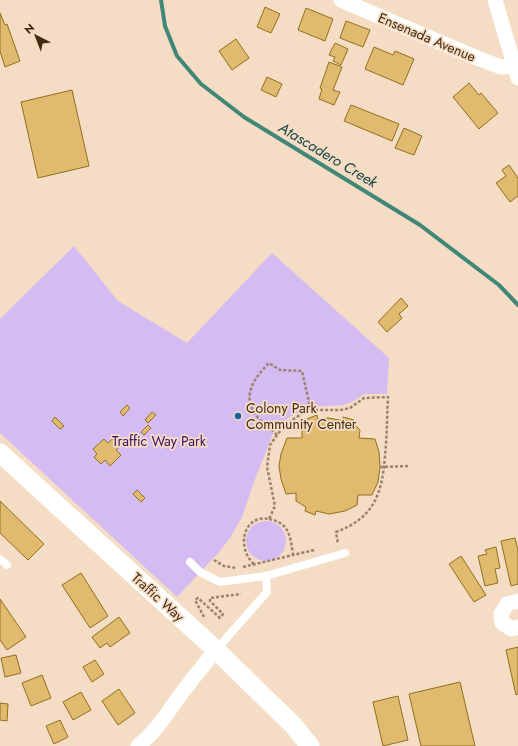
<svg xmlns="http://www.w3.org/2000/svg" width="518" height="746" viewBox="0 0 518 746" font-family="Jost,sans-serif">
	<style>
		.green { fill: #d4bcf2 }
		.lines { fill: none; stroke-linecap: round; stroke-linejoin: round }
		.stream { stroke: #418777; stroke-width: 4 }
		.building { fill: #e0bb6f; stroke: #916f1d }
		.path { stroke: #9b836b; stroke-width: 2.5; stroke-dasharray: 3 2; stroke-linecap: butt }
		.service { stroke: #fff; stroke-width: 8 }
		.minor { stroke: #fff; stroke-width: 15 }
		.tertiary { stroke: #fff; stroke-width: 19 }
		.poi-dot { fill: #196396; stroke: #f5dcc5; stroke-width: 1.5 }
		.labels { text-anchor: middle; stroke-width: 3.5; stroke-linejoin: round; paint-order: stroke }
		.street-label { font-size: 14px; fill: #432b12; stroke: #f5dcc5 }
		.poi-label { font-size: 14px; fill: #432b12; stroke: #f5dcc5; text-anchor: start }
		.park-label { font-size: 14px; fill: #3b0e5e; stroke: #f5dcc5 }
		.water-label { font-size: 15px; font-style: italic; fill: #174742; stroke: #f5dcc5 }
	</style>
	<rect width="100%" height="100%" fill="#f5dcc5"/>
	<g class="green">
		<polygon points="74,246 118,301 187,343 272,253 389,358 387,394 364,394 354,401 343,405 310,407 291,416 274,431 254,482 242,517 230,538 220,551 177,597 0,433 0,319"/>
		<circle cx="266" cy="541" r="20"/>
	</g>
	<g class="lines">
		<polyline class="stream" points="161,0 165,26 177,56 201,84 244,117 420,225 499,285 518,305"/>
	</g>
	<g class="building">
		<polygon points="265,7 280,14 271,33 257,27"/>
		<polygon points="306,8 333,19 325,41 298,30"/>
		<polygon points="0,13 5,25 7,24 20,61 5,67 0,51"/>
		<polygon points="346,21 370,30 363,47 340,38"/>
		<polygon points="236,39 249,58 232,70 219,51"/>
		<polygon points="335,43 348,49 341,65 333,61 335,57 329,55"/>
		<polygon points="374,47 393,55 395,51 414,59 403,85 365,69"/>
		<polygon points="329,62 342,67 333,90 340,92 334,105 319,99 322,89 320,88"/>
		<polygon points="267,77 282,84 276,97 261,90"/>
		<polygon points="469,83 479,95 481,93 498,113 479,129 453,97"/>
		<polygon points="72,90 89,166 38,178 21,102"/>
		<polygon points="351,105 399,124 392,141 344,121"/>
		<polygon points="404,128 422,136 414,155 395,148"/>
		<polygon points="509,165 518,178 518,196 510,202 496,183 506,176 502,170"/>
		<polygon points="401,298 408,306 399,314 402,318 387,332 378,322"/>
		<polygon points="127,405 130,408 123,416 120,412"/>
		<polygon points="152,412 156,415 148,423 145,420"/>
		<polygon points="317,415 318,419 329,418 344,421 343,417 354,420 354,424 360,430 359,438 375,439 379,452 380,467 378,482 372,495 358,495 357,505 345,511 329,514 316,511 315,515 305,511 306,507 296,501 296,493 286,494 281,479 279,466 281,454 287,438 302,438 302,427 307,423 307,419"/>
		<polygon points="55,417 64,426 60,429 52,421"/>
		<polygon points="148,425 151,428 144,435 141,432"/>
		<polygon points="117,435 124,442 116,450 121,455 110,466 105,460 101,464 94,457 97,454 93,449 104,439 108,443"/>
		<polygon points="137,490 145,498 141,502 133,494"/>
		<polygon points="0,501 44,544 28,560 0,533"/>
		<polygon points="515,538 518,550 518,584 511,586 501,541"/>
		<polygon points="496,547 500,568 495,569 498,583 485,586 478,556 487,554 485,550"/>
		<polygon points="461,556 486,595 474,602 449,564"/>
		<polygon points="81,573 108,616 90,628 62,585"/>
		<polygon points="0,599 26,637 7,650 0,640"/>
		<polygon points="119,617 130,633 110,647 107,643 100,648 92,637"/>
		<polygon points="518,647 518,694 516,695 506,650"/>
		<polygon points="16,655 21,673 5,677 1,658"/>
		<polygon points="95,660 104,674 92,682 83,667"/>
		<polygon points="42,675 51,698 31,706 22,683"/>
		<polygon points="460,682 475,746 421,746 409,694"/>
		<polygon points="119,689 135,713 118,725 102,701"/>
		<polygon points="81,692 91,710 73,720 63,702"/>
		<polygon points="398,696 408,740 383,746 373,702"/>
		<polygon points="0,703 8,704 7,721 0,720"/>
		<polygon points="60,720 68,737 54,744 46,726"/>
	</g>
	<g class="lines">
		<g class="path">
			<path d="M 277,435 C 272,429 265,425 260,420 C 240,399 252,380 269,363 L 280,370 L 302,371 L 310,407 L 312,410"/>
			<polyline points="380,467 410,466"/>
			<path d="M 269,519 C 290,523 290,537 293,554"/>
			<polyline points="214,560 224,566 236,568"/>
			<path d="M 254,564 C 236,548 243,514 269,519 L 275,506 L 267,467 L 270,445 L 277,435 L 286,424 L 303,413 L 312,410 L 341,410 L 350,408 L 364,398 L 388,397 C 387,417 387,436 385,456 C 382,494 374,518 336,532 L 338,544"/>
			<polyline points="243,567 314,550"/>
			<polyline points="204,617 195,600 198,598 220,618 223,614 210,601 210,598 241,594"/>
		</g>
		<g class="service">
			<polyline points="0,559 7,565"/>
			<polyline points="190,562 200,572 220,582 266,576 345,553"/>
			<polyline points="216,650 267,592 266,576"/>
		</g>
		<g class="minor">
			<polyline points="341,0 477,58 501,67 514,66 518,63"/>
			<polyline points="495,0 518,78"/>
			<polyline points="518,601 507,604 501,614 502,623 512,629 518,627"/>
			<path d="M 138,746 C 154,733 164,718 176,701 C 188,684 202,667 216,650"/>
		</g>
		<polyline class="tertiary" points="0,453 216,650 293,725 310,746"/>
	</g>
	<circle class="poi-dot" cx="238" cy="416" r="4"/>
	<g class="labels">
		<g class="street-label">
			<text transform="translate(427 37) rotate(23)" y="5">Ensenada Avenue</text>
			<text transform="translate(158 597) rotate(42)" y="5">Traffic Way</text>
		</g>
		<g class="poi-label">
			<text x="246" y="413">Colony Park<tspan x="246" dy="16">Community Center</tspan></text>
		</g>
		<g class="park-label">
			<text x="159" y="446">Traffic Way Park</text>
		</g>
		<g class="water-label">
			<text transform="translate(328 155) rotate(31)" y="5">Atascadero Creek</text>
		</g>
	</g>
	<g transform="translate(36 36) rotate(318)" stroke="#f5dcc5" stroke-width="3" paint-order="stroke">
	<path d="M0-3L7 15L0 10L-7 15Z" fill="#432b12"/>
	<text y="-6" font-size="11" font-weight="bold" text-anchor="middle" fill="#432b12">N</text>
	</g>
</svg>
